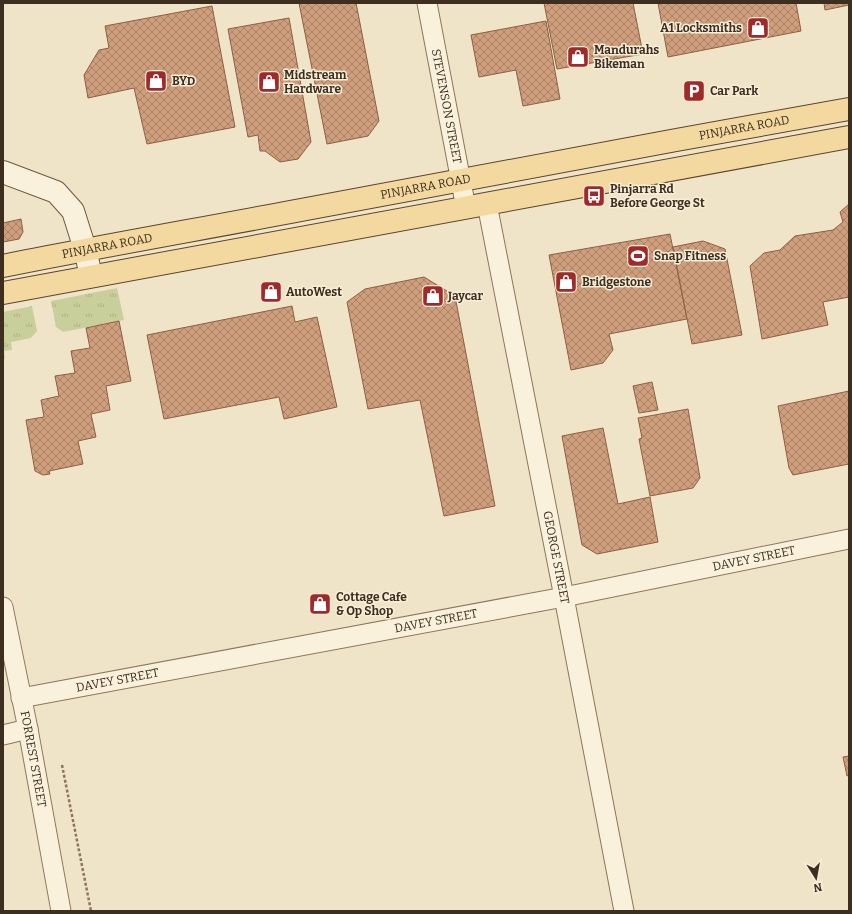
<svg xmlns="http://www.w3.org/2000/svg" width="852" height="914" viewBox="0 0 852 914" font-family="Bitter,serif">
	<style>
		.grass { fill: url(#grass-tufts) }
		.building { fill: url(#building-cross-hatch); stroke: #8d5f41 }
		.lines { fill: none; stroke-linecap: round; stroke-linejoin: round }
		.street-casing { stroke: #8d765c; stroke-width: 21 }
		.secondary-casing { stroke: #6f573f; stroke-width: 24 }
		.primary-casing { stroke: #5b4430; stroke-width: 24 }
		.path { stroke: #8d765c; stroke-width: 2.5; stroke-dasharray: 3 2; stroke-linecap: butt }
		.street { stroke: #faf1dc; stroke-width: 19 }
		.secondary { stroke: #faf1dc; stroke-width: 22 }
		.primary { stroke: #f3d9a0; stroke-width: 22 }
		.labels { text-anchor: middle; stroke-width: 3; stroke-linejoin: round; paint-order: stroke }
		.poi-label { font-size: 12px; font-weight: bold; fill: #3d2e20; stroke: #f7eed8; text-anchor: start }
		.street-label { font-size: 12px; fill: #3d2e20; stroke: #f7eed8 }
	</style>
	<defs>
		<pattern id="grass-tufts" width="24" height="20" patternUnits="userSpaceOnUse"><rect width="24" height="20" fill="#c9cf9b"/><path d="M3 7l-1-3M5 7V3M7 7l1-3M15 17l-1-3M17 17v-4M19 17l1-3" fill="none" stroke="#aeb285"/></pattern>
		<pattern id="building-cross-hatch" width="8" height="8" patternUnits="userSpaceOnUse"><rect width="8" height="8" fill="#cf9f7d"/><path d="M0 0l8 8M0 8l8-8" fill="none" stroke="#a98266"/></pattern>
	</defs>
	<rect width="100%" height="100%" fill="#f0e4c8"/>
	<g class="grass">
		<polygon points="117,288 124,320 63,332 56,327 51,301"/>
		<polygon points="32,306 37,331 31,338 11,342 12,350 4,351 5,359 3,360 3,312"/>
	</g>
	<g class="building">
		<polygon points="299,3 356,3 379,121 368,136 327,144"/>
		<polygon points="544,3 633,3 643,54 557,69"/>
		<polygon points="658,3 796,3 801,31 668,57"/>
		<polygon points="824,3 849,3 849,5 825,10"/>
		<polygon points="212,6 235,127 147,144 134,88 88,98 84,75 99,50 109,48 105,26"/>
		<polygon points="289,18 311,142 298,159 280,162 265,151 260,151 258,135 248,137 228,29"/>
		<polygon points="546,21 560,99 523,106 516,70 479,77 471,35"/>
		<polygon points="849,204 849,297 823,302 828,325 762,339 750,266 764,253 780,250 795,236 833,230 843,222 840,212"/>
		<polygon points="21,219 23,232 19,239 3,242 3,223"/>
		<polygon points="670,234 687,319 609,334 613,350 603,363 571,370 549,255"/>
		<polygon points="703,241 725,249 742,335 692,344 673,247"/>
		<polygon points="424,277 455,296 495,506 444,516 420,400 368,409 347,302 365,289"/>
		<polygon points="292,306 295,322 317,317 337,407 284,419 279,397 164,419 147,335"/>
		<polygon points="119,321 131,381 106,386 110,410 91,414 96,437 78,441 83,464 49,471 50,474 43,475 35,471 26,420 44,417 41,400 59,396 55,376 75,373 71,351 90,348 86,328"/>
		<polygon points="652,382 658,410 639,413 633,386"/>
		<polygon points="849,391 849,464 793,475 789,468 778,406"/>
		<polygon points="688,409 700,478 693,488 650,496 639,439 642,438 638,418"/>
		<polygon points="603,428 618,504 650,497 658,542 597,554 582,545 562,436"/>
		<polygon points="849,756 849,775 847,776 843,757"/>
	</g>
	<g class="lines">
		<g class="street-casing">
			<g id="street">
				<path id="s1" d="M 427,3 L 466,208"/>
				<path id="s2" d="M 487,204 L 564,597 L 624,911"/>
				<path id="s3" d="M 3,607 L 28,729 L 61,911"/>
				<path id="s4" d="M 21,698 L 564,597 L 849,539"/>
				<polyline points="3,735 28,729"/>
			</g>
		</g>
		<g class="secondary-casing">
			<polyline id="secondary" points="3,172 56,192 73,211 85,249 91,276"/>
		</g>
		<g class="primary-casing">
			<g id="primary">
				<path id="s5" d="M 3,266 C 102,246 201,229 301,210 C 483,176 666,141 849,109"/>
				<polyline points="3,293 849,137"/>
			</g>
		</g>
		<polyline class="path" points="62,765 91,911"/>
		<use href="#street" class="street"/>
		<use href="#secondary" class="secondary"/>
		<use href="#primary" class="primary"/>
	</g>
	<defs>
		<g id="shop-square" transform="scale(1.15)"><rect x="-9" y="-9" width="18" height="18" rx="4" fill="#9e2a2b" stroke="#f7eed8"/><path d="M-5-2.5h2.3a2.7 3.5 0 0 1 5.4 0H5L5.5 6h-11ZM-1.5-2.5h3a1.5 2.3 0 0 0-3 0Z" fill="#fff"/></g>
		<g id="parking-square" transform="scale(1.15)"><rect x="-9" y="-9" width="18" height="18" rx="4" fill="#9e2a2b" stroke="#f7eed8"/><path d="M-3.5-5.5H1a3.5 3.5 0 0 1 0 7H-1V5.5H-3.5ZM-1-3.4V-.6H.8a1.4 1.4 0 0 0 0-2.8Z" fill="#fff"/></g>
		<g id="bus-square" transform="scale(1.15)"><rect x="-9" y="-9" width="18" height="18" rx="4" fill="#9e2a2b" stroke="#f7eed8"/><path d="M-5-6H5V4H4V6H2V4H-2V6H-4V4H-5ZM-3.5-4V0h7V-4ZM-3.5 1.2v1.5H-2V1.2ZM2 1.2v1.5H3.5V1.2Z" fill="#fff"/></g>
		<g id="stadium-square" transform="scale(1.15)"><rect x="-9" y="-9" width="18" height="18" rx="4" fill="#9e2a2b" stroke="#f7eed8"/><path d="M0-5a6.5 5 0 1 0 0 10a6.5 5 0 1 0 0-10ZM-3.5-1.8h7v3.6h-7Z" fill="#fff"/></g>
	</defs>
	<g fill-rule="evenodd">
		<use href="#shop-square" x="758" y="28"/>
		<use href="#shop-square" x="578" y="57"/>
		<use href="#shop-square" x="156" y="81"/>
		<use href="#shop-square" x="269" y="82"/>
		<use href="#parking-square" x="694" y="91"/>
		<use href="#bus-square" x="594" y="196"/>
		<use href="#stadium-square" x="638" y="256"/>
		<use href="#shop-square" x="566" y="282"/>
		<use href="#shop-square" x="271" y="292"/>
		<use href="#shop-square" x="433" y="296"/>
		<use href="#shop-square" x="320" y="604"/>
	</g>
	<g class="labels">
		<g class="poi-label">
			<text x="742" y="32" text-anchor="end">A1 Locksmiths</text>
			<text x="594" y="54">Mandurahs<tspan x="594" dy="14">Bikeman</tspan></text>
			<text x="284" y="79">Midstream<tspan x="284" dy="14">Hardware</tspan></text>
			<text x="172" y="85">BYD</text>
			<text x="710" y="95">Car Park</text>
			<text x="610" y="193">Pinjarra Rd<tspan x="610" dy="14">Before George St</tspan></text>
			<text x="654" y="260">Snap Fitness</text>
			<text x="582" y="286">Bridgestone</text>
			<text x="286" y="296">AutoWest</text>
			<text x="448" y="300">Jaycar</text>
			<text x="336" y="601">Cottage Cafe<tspan x="336" dy="14">&amp; Op Shop</tspan></text>
		</g>
		<g class="street-label">
			<text dy="4" stroke="none"><textPath href="#s1" startOffset="105">STEVENSON STREET</textPath></text>
			<text dy="4" stroke="none"><textPath href="#s5" startOffset="754">PINJARRA ROAD</textPath></text>
			<text dy="4" stroke="none"><textPath href="#s5" startOffset="430">PINJARRA ROAD</textPath></text>
			<text dy="4" stroke="none"><textPath href="#s5" startOffset="106">PINJARRA ROAD</textPath></text>
			<text dy="4" stroke="none"><textPath href="#s2" startOffset="360">GEORGE STREET</textPath></text>
			<text dy="4" stroke="none"><textPath href="#s4" startOffset="746">DAVEY STREET</textPath></text>
			<text dy="4" stroke="none"><textPath href="#s4" startOffset="422">DAVEY STREET</textPath></text>
			<text dy="4" stroke="none"><textPath href="#s4" startOffset="98">DAVEY STREET</textPath></text>
			<text dy="4" stroke="none"><textPath href="#s3" startOffset="155">FORREST STREET</textPath></text>
		</g>
	</g>
	<rect width="852" height="914" fill="none" stroke="#3d2e20" stroke-width="8"/>
	<g transform="translate(816 878) rotate(169)" stroke="#f7eed8" stroke-width="3" paint-order="stroke">
	<path d="M0-3L7 15L0 10L-7 15Z" fill="#3d2e20"/>
	<text y="-6" font-size="11" font-weight="bold" text-anchor="middle" fill="#3d2e20">N</text>
	</g>
</svg>
